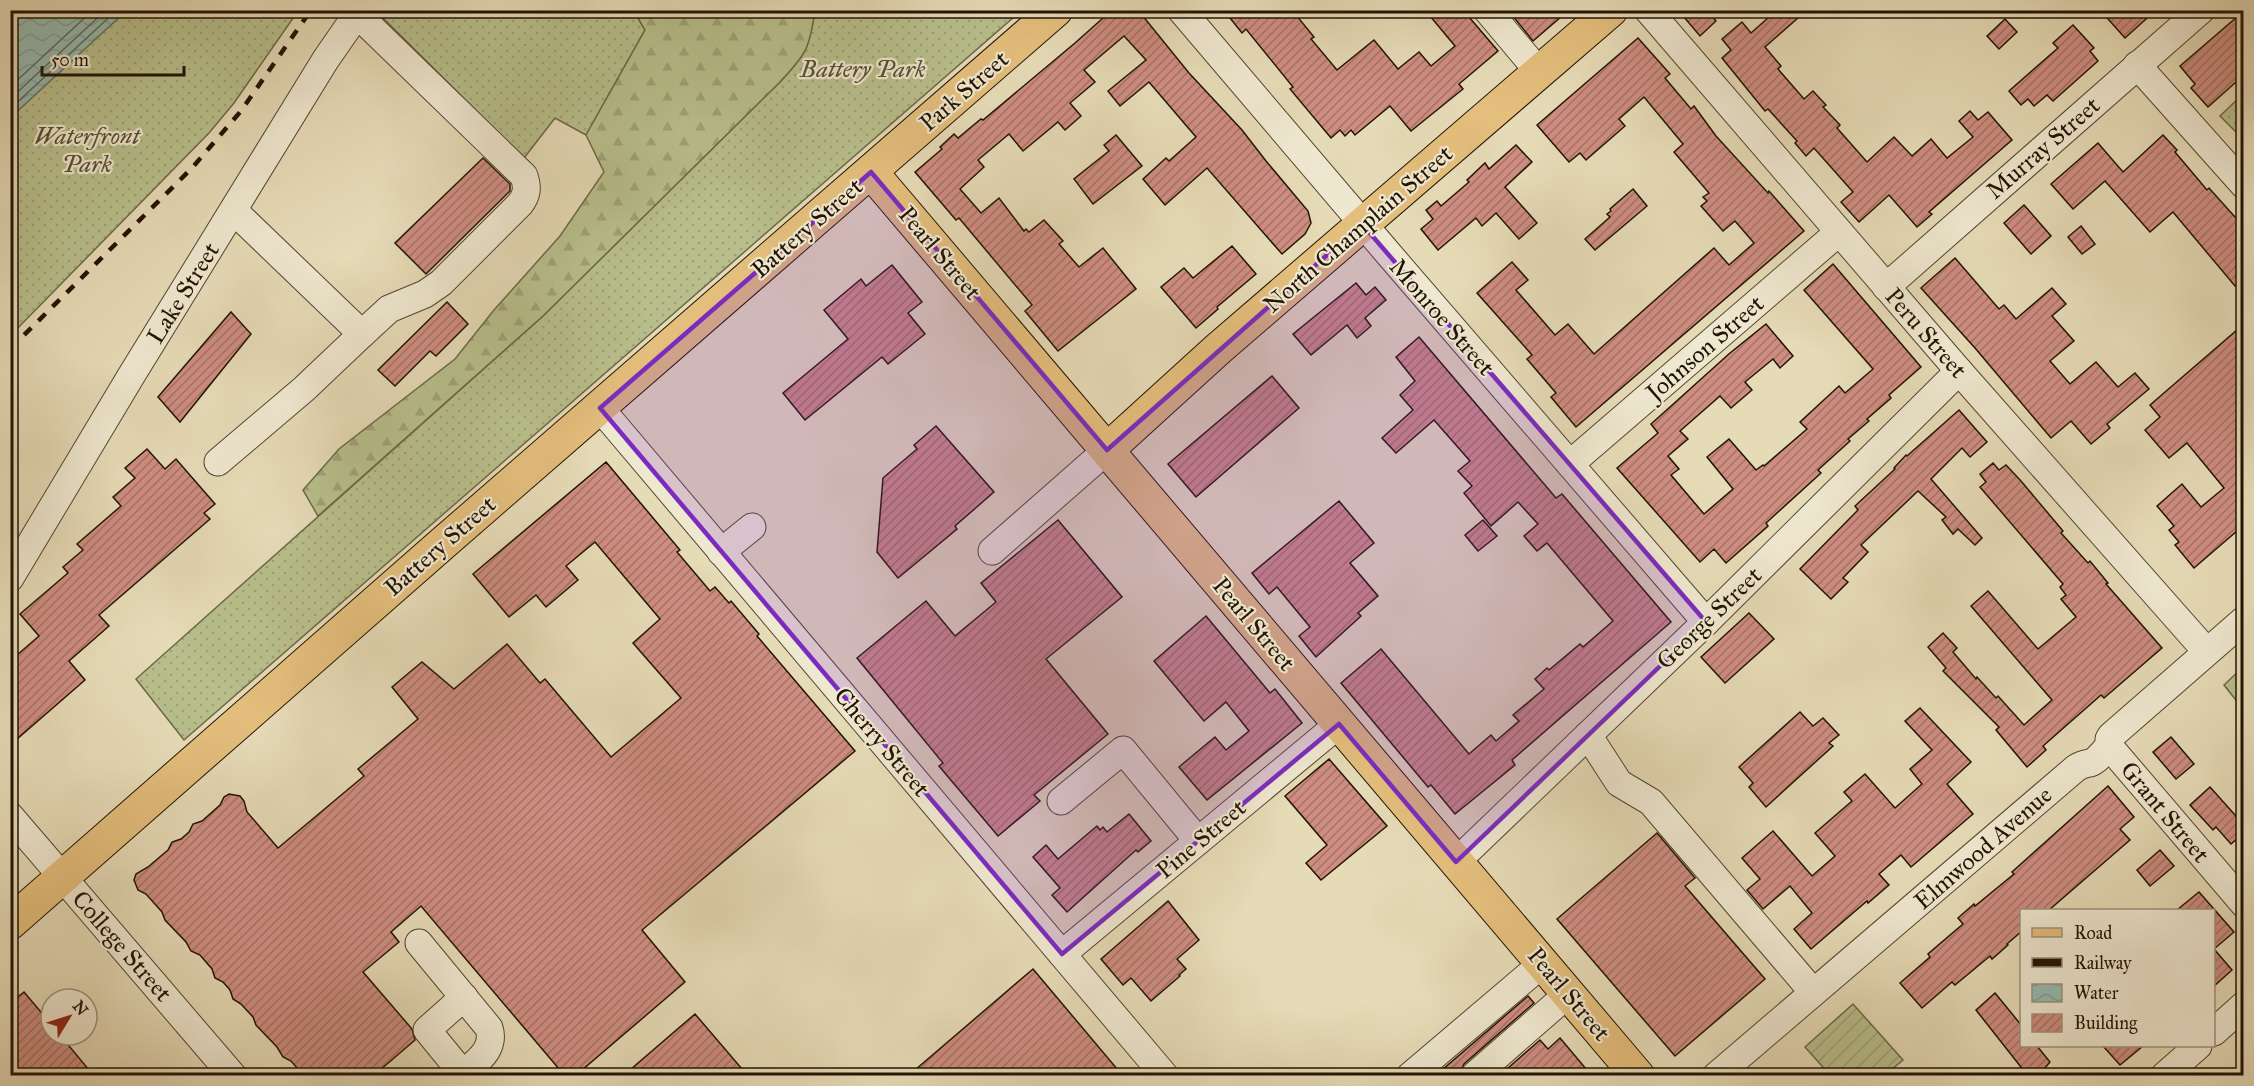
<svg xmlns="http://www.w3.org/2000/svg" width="2254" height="1086" viewBox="0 0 2254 1086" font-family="'IM FELL Great Primer',serif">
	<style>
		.grass { fill: url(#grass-dots); stroke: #6c6948; stroke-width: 1.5 }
		.forest { fill: url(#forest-firs); stroke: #6c6948; stroke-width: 1.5 }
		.cemetery { fill: url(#cemetery-stones); stroke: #6c6948; stroke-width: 1.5 }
		.garden { fill: url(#garden-furrows); stroke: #6c6948; stroke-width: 1.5 }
		.water { fill: url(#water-waves); stroke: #67786c; stroke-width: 1.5 }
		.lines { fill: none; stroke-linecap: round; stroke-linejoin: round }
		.shore { stroke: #5c675a; stroke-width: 1.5 }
		.building { fill: url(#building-hatch); stroke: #211303; stroke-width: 1.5 }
		.minor-casing { stroke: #524530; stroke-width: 29 }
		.major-casing { stroke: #211303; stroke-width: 35 }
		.minor { stroke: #efe8d0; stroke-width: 27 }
		.major { stroke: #e3be7c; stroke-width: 33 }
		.rail { stroke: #211303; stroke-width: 4.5; stroke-dasharray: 10 10; stroke-linecap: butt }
		.marked { fill: #7b2cbf; fill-opacity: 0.2; stroke: #7b2cbf; stroke-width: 4.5; stroke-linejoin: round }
		.labels { text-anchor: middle; stroke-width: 4.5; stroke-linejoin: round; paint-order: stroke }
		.park-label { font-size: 24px; font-style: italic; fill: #564f33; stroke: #efe8d0 }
		.street-label { font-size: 24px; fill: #211303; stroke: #efe8d0 }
	</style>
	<defs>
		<pattern id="grass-dots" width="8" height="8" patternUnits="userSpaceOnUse" patternTransform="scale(1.5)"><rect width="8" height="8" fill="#b8bf8c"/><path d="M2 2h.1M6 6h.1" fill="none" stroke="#9ea377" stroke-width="1.8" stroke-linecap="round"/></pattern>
		<pattern id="forest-firs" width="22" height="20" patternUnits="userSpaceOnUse" patternTransform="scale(1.5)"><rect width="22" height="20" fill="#b8bf8c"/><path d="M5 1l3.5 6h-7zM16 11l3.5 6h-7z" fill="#9ea377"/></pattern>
		<pattern id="cemetery-stones" width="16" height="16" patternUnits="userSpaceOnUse" patternTransform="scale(1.5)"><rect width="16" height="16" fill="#b8bf8c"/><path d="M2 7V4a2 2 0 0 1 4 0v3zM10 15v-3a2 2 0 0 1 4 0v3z" fill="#9ea377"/></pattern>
		<pattern id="garden-furrows" width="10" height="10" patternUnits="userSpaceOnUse" patternTransform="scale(1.5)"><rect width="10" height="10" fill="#b8bf8c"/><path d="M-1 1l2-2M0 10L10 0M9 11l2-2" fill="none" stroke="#9ea377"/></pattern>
		<pattern id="water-waves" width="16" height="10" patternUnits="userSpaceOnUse" patternTransform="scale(1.5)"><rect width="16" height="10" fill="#96bbb2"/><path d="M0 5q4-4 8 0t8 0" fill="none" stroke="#81a097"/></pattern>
		<pattern id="building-hatch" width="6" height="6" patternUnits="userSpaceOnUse" patternTransform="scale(1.5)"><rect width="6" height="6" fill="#ce8d81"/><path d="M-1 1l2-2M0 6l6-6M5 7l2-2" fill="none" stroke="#a77267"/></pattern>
	</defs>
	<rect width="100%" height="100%" fill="#e6dbb7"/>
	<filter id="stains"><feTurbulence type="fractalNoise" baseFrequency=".00333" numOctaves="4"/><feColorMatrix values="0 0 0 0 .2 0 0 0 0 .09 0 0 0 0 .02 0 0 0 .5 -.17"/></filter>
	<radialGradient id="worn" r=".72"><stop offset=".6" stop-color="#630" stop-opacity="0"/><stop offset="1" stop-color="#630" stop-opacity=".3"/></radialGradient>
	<g class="grass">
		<polygon points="384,10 634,11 645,30 586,135 555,118 524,158 381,16"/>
		<polygon points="126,11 298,11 234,103 209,133 11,335 11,117"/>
		<path d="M 815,11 L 1021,11 L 184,740 L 136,679 L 543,316 L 780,82 C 807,53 809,49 815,11 Z"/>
		<polygon points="2243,94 2243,139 2220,116"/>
	</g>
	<path class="forest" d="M 710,10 L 815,11 C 809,49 807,53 780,82 L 543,316 L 318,516 L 303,490 L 339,449 L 455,359 L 494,310 L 560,236 L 604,172 L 586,135 L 645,30 L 634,11 Z"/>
	<polygon class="cemetery" points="2243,667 2243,709 2224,685"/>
	<polygon class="garden" points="1853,1004 1903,1060 1885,1075 1830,1075 1805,1047"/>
	<polygon class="water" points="11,10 126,10 126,11 11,117"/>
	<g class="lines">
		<g class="shore">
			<polyline points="10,87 93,10"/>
			<polyline points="10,99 106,10"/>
			<polyline points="10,109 117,10"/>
		</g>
	</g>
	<g class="building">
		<polygon points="1096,10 1138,10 1189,73 1242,130 1266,161 1308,211 1311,223 1305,234 1282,254 1207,168 1165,205 1143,179 1166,158 1169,161 1196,137 1149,82 1120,106 1108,91 1146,60 1124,36 1084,70 1095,82 1070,103 1081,116 1065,130 1058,122 1023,151 1009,134 978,160 984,167 960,189 981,213 999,198 1024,231 1026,229 1029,232 1044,220 1063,241 1059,244 1079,267 1103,248 1136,289 1058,351 1025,311 1032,305 959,218 956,220 915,172 942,149 940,147 954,134 958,138 981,119 983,120 1075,43 1103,18"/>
		<polygon points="1238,10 1292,10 1314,37 1311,39 1337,70 1374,40 1398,69 1419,52 1431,66 1455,46 1425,10 1463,10 1498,51 1459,84 1463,89 1411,131 1390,106 1355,135 1351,130 1345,136 1340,130 1331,138 1290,89 1293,87 1246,29 1242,33 1230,18"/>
		<polygon points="1508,10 1569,10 1533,41"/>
		<polygon points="1678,10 1707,10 1716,21 1700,36"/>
		<polygon points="1777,10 1807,10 1765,47 1781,66 1778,69 1804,99 1813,91 1826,105 1823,107 1840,125 1837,128 1867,162 1894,137 1912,156 1931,139 1947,158 1973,137 1959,121 1970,111 1978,120 1988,112 2012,140 1929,212 1932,214 1917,227 1889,195 1859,222 1841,202 1853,192 1814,148 1806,156 1795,143 1797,141 1768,109 1765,111 1722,58 1731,50 1722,39 1742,22 1751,33"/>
		<polygon points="2100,10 2156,10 2125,38"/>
		<polygon points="2244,11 2244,75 2208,107 2191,88 2195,84 2180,66"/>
		<polygon points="2005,19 2017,32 1999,49 1987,36"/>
		<polygon points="2073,25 2094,48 2090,51 2098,61 2053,101 2047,95 2034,106 2028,99 2021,105 2009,91 2058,48 2053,43"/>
		<polygon points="1638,38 1670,74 1665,78 1691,109 1694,106 1716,136 1768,193 1769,191 1804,231 1576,427 1551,397 1556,393 1527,359 1532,355 1477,293 1512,262 1528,280 1516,290 1555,335 1568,324 1594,354 1714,248 1729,265 1754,243 1735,221 1723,231 1701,206 1707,201 1703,197 1709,193 1674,152 1683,144 1644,97 1619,119 1625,126 1586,160 1580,153 1569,162 1537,125"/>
		<polygon points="1116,135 1142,166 1093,204 1074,179 1109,151 1104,145"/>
		<polygon points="2163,135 2177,150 2175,152 2207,190 2209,188 2244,227 2244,278 2235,286 2173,212 2150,232 2105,181 2073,209 2051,184 2098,143 2123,172"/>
		<polygon points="1516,145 1532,162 1505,187 1537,223 1519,239 1496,213 1482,226 1476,218 1438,250 1421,229 1433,219 1426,210 1437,201 1441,206 1469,182 1467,180 1485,163 1489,169"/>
		<polygon points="483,158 510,184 510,191 426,274 395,243"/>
		<polygon points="1633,189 1647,206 1595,250 1585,239 1610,217 1607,214 1611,211 1610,209"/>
		<polygon points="2024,205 2051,236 2031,254 2004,223"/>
		<polygon points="2081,226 2095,244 2082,254 2068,237"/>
		<polygon points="1232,246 1256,274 1217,307 1218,309 1196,328 1161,287 1184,268 1193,278"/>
		<polygon points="1955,258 1999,309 2004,305 2016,319 2052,288 2066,304 2052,316 2074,341 2050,361 2070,384 2096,362 2118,387 2135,373 2149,389 2107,424 2110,428 2091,444 2071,421 2051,438 1975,348 1921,288"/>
		<polygon points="1833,264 1921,367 1889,395 1891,398 1867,419 1869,421 1848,439 1850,441 1818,470 1821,473 1766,523 1768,526 1726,563 1714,549 1700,562 1617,468 1658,433 1651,424 1730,353 1766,324 1793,356 1780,368 1773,359 1745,382 1752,390 1731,408 1720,396 1680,431 1688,439 1668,456 1679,469 1671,475 1704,514 1733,489 1707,457 1729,439 1756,470 1763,465 1764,466 1807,429 1800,422 1839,386 1845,393 1873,369 1804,290"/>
		<polygon points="892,265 922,302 908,313 925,334 888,364 882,357 805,420 783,393 848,339 824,310 861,279 866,286"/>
		<polygon points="1356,283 1366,295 1375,287 1386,300 1365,318 1371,326 1357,338 1347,325 1311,355 1293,334"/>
		<polygon points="447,302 468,324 436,356 430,351 395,386 378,370"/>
		<polygon points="231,312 251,334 180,422 158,397"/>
		<polygon points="2244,324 2244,525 2194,568 2175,545 2179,542 2169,530 2174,526 2157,506 2182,484 2201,507 2224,488 2187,443 2169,458 2145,430 2160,417 2150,405"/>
		<polygon points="1419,337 1556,498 1562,494 1671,622 1512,760 1515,765 1455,814 1431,785 1428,787 1341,683 1381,649 1469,754 1491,735 1496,741 1519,721 1513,715 1544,689 1535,679 1547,668 1549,670 1580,644 1583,647 1613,621 1547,543 1537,551 1524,536 1538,524 1518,502 1491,526 1464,493 1472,486 1458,471 1470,461 1434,420 1396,453 1382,438 1413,410 1400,395 1415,381 1396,357"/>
		<polygon points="1272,376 1299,408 1196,497 1168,464"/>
		<polygon points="1959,410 1987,442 1970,457 1962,448 1931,479 1982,538 1975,545 1958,529 1953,534 1942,520 1946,517 1918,491 1861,545 1868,552 1843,578 1848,582 1831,599 1800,569 1858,510 1855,506 1895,469 1894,468 1906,455 1907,456"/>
		<polygon points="936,426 994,492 955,526 957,529 898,578 877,552 883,478 917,449 914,445"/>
		<polygon points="147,449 165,469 176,459 215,504 204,513 210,519 99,615 109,626 69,661 85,680 10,745 10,661 39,636 20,614 68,573 63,567 83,550 77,544 121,506 113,497 135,478 125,468"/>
		<polygon points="606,462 680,550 677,552 710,591 715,587 729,603 731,601 759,634 757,636 855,751 642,930 685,982 575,1076 565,1076 421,906 391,932 399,942 363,972 412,1029 415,1040 373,1076 298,1076 298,1069 291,1061 283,1057 277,1047 256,1025 253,1017 241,1004 233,999 230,990 223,982 215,978 212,969 200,955 191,951 186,942 165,920 162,912 146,894 138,890 134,880 136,874 148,867 168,850 172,842 181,839 189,832 193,824 202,821 220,805 224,797 229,794 240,796 244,801 247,812 278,848 364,776 358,769 418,719 392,687 422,662 454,689 507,644 540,683 545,679 611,757 681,698 633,643 660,619 595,542 566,566 578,580 546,607 536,595 509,617 473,574"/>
		<polygon points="1993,463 1999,470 2006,465 2021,481 2063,531 2061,533 2088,563 2090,561 2108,583 2106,584 2162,648 2104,698 2101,695 2043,746 2046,750 2027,767 1996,730 1999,727 1943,671 1946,668 1928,647 1943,633 1957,648 1953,652 1976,679 1977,677 1996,698 1998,696 2024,725 2052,700 1971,606 1988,591 2038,649 2076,617 2061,599 2066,595 2060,587 2063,584 1980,487 1986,482 1980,474"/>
		<polygon points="1339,501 1374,543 1350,563 1378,596 1358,613 1361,616 1316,657 1299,636 1310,627 1277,587 1269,594 1252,573"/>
		<polygon points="1058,520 1122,597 1046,659 1108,734 1034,795 1040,801 998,836 939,766 943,763 857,658 926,601 955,636 996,602 981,583"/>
		<polygon points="1483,520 1497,536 1478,551 1465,535"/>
		<polygon points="1749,613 1774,639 1725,683 1701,657"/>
		<polygon points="1206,616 1270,693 1275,689 1302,723 1207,800 1179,767 1215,737 1226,750 1249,731 1226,702 1204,721 1154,661"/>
		<polygon points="1920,708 1971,762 1947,784 1973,814 1911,867 1901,855 1879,874 1889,885 1868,903 1867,901 1811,949 1794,929 1812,913 1790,886 1763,909 1747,890 1760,879 1742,858 1773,831 1812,876 1835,856 1815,833 1852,801 1844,792 1865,774 1895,808 1922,784 1910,769 1932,750 1905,721"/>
		<polygon points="1800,712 1813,726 1823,718 1839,735 1829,743 1833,746 1766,807 1749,787 1753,783 1739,767"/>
		<polygon points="2171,737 2194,764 2176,779 2153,752"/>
		<polygon points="1329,759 1387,826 1321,880 1306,863 1327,845 1285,796"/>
		<polygon points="2108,786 2134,817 2120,829 2130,840 2049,910 2022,910 2022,931 2007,944 2008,945 1992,959 1990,956 1955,985 1952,982 1922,1008 1900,983 1930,957 1928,954 1963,924 1958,918 1974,904 1975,906 2014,874 2012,872"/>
		<polygon points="2210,787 2244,825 2244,833 2231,844 2216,827 2213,830 2190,805"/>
		<polygon points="1129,814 1151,841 1138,852 1136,850 1067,912 1052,895 1060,888 1033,857 1046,845 1058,859 1097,826 1100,830 1103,827 1107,832"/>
		<polygon points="1657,833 1695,878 1685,886 1765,979 1675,1056 1557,919"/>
		<polygon points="2160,850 2174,866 2150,886 2137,870"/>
		<polygon points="2199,892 2234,932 2214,949 2232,970 2214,986 2214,910 2177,910"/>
		<polygon points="1168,901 1199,940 1177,959 1186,969 1179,975 1180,976 1151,1001 1131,978 1123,985 1101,959"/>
		<polygon points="1033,969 1123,1076 908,1076"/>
		<polygon points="24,992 51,1024 51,1035 60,1035 94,1076 10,1076 10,1003"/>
		<polygon points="1995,993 2022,1026 2022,1046 2037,1046 2050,1062 2038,1076 2028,1076 1976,1010"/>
		<polygon points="1528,996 1534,1003 1464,1064 1459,1076 1435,1076"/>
		<polygon points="695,1014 748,1076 623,1076"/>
		<polygon points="1560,1038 1592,1076 1499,1076 1540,1040 1548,1049"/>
		<polygon points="2103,1046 2143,1046 2120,1065"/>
	</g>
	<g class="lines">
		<g class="minor-casing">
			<g id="minor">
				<polyline points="1181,10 1387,252 1706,622"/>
				<polyline points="1487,10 1539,72"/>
				<polyline points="1648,10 1959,371 2207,652"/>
				<path d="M 358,15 L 524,176 C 528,188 527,195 520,204 L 441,283 L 425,294 L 389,309 L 362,334"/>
				<polyline points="2137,65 2244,185"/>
				<polyline points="1886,287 2201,10"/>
				<polyline points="600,408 1165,1076"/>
				<polyline points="218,462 304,389 362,334 234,211"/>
				<polyline points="1570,464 1839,232"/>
				<polyline points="992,551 1107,450"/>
				<polyline points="721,552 752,527"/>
				<polyline points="10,578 131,376 326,59 360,10"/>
				<polyline points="1588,735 1619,783 1651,802 1813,992"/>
				<polyline points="2109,746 2244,904"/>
				<polyline points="1061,801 1123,750 1198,841"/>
				<polyline points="10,816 233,1076"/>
				<polyline points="1456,862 1706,622 1959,371"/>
				<path d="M 419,943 L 489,1028 C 496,1050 476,1062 461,1076"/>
				<polyline points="1062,954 1339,724"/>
				<polyline points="2214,1032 2244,1005"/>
				<polyline points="463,1074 427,1030 464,997"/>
				<polyline points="1410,1076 1542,964"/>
				<polyline points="1474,1076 1568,994"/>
				<path d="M 1716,1076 L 2076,768 C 2082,764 2084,764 2090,763 C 2097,761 2104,751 2109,746 L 2109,739 L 2111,736 L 2244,620"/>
				<polyline points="2164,1076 2198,1046"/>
			</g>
		</g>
		<g class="major-casing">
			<g id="major">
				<polyline points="871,172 1638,1076"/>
				<polyline points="1107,450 1218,349 1611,10"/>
				<polyline points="10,923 442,544 1056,10"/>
			</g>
		</g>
		<use href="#minor" class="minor"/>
		<use href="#major" class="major"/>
		<polyline class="rail" points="10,349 192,168 241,111 311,10"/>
	</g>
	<path class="marked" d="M 871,172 L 1107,450 L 1362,224 L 1706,622 L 1456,862 L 1339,724 L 1062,954 L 600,408 Z"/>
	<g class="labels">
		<g class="park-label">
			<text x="863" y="77">Battery Park</text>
			<text x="87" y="144">Waterfront<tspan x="87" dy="28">Park</tspan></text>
		</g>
		<g class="street-label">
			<text transform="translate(964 91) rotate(-41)" y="8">Park Street</text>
			<text transform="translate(2043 148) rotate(-41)" y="8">Murray Street</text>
			<text transform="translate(807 228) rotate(-41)" y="8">Battery Street</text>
			<text transform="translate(1358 229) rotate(-41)" y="8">North Champlain Street</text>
			<text transform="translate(940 253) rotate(50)" y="8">Pearl Street</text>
			<text transform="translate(183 293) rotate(-58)" y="8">Lake Street</text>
			<text transform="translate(1442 317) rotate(49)" y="8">Monroe Street</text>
			<text transform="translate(1926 333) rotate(49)" y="8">Peru Street</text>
			<text transform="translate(1705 348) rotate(-41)" y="8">Johnson Street</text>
			<text transform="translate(440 546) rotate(-41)" y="8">Battery Street</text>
			<text transform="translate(1709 618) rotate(-44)" y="8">George Street</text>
			<text transform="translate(1254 624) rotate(50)" y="8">Pearl Street</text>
			<text transform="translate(882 742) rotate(50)" y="8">Cherry Street</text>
			<text transform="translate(2165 812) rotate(50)" y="8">Grant Street</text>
			<text transform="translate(1201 839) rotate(-40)" y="8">Pine Street</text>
			<text transform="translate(1983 848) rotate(-41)" y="8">Elmwood Avenue</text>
			<text transform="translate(122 946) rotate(49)" y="8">College Street</text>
			<text transform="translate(1569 994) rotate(50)" y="8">Pearl Street</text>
		</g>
	</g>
	<rect width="2254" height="1086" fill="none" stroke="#e6dbb7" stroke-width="36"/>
	<rect x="12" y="12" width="2230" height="1062" fill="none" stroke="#211303" stroke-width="3"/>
	<rect x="18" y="18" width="2218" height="1050" fill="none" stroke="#211303" stroke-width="1.5"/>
	<rect x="2020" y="909" width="195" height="138" fill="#efe8d0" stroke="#9d937e" stroke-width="1.5"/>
	<rect x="2032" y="928" width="30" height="9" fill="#e3be7c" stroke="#9d937e" stroke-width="1.5"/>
	<text x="2074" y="939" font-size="18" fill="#211303">Road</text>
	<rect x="2032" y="958" width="30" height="9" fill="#211303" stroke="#9d937e" stroke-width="1.5"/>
	<text x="2074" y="969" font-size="18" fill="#211303">Railway</text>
	<rect x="2032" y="984" width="30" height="18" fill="url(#water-waves)" stroke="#9d937e" stroke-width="1.5"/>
	<text x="2074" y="999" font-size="18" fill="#211303">Water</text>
	<rect x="2032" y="1014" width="30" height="18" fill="url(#building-hatch)" stroke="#9d937e" stroke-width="1.5"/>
	<text x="2074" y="1029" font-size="18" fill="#211303">Building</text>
	<g transform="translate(69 1017) rotate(52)"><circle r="28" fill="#efe8d0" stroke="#9d937e" stroke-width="1.5"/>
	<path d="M0-4.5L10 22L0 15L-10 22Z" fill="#8f2418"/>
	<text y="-9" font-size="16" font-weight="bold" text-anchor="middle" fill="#211303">N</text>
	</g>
	<path d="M42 66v9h142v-9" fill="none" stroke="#211303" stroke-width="3"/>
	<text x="51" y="66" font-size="18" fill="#211303" stroke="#efe8d0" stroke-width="4.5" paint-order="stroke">50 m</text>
	<rect width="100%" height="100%" filter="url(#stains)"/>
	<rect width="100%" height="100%" fill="url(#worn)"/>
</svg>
